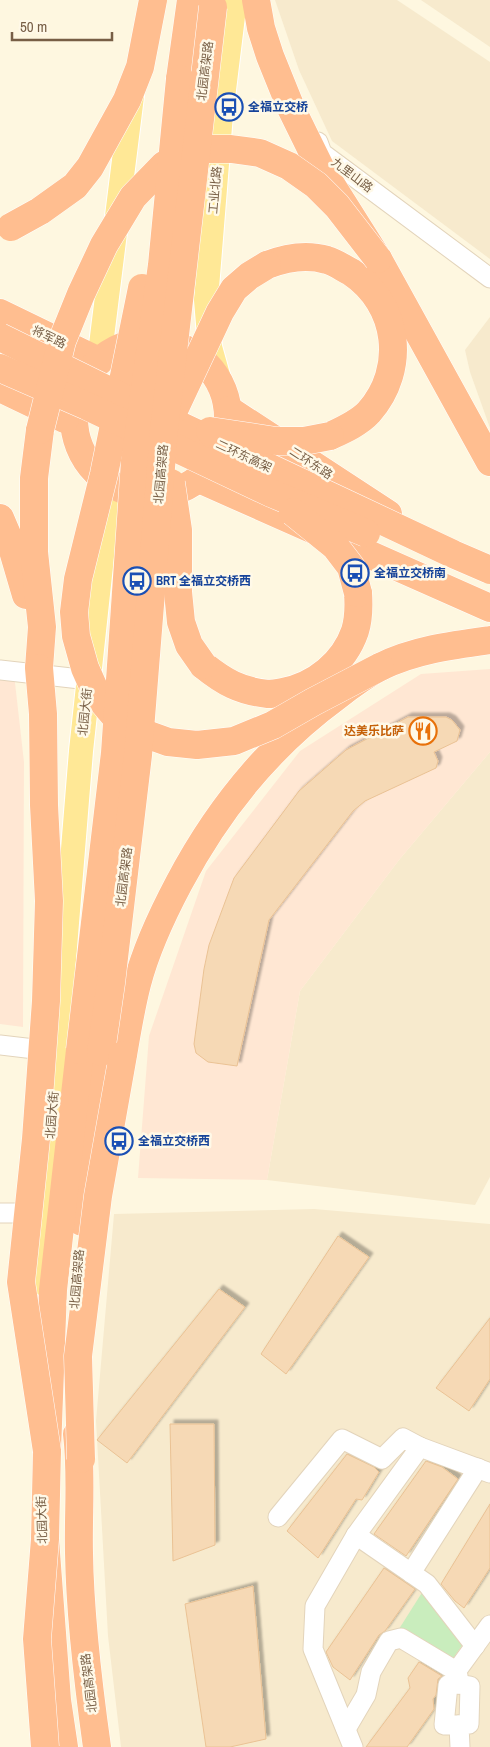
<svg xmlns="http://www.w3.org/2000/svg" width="490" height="1747" viewBox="0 0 490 1747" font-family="'Archivo Narrow','Noto Sans SC',sans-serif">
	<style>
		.residential { fill: #f7eacd }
		.commercial { fill: #ffe7d3 }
		.green { fill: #c9edbd }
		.building { fill: #f6d9b5; stroke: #eac294; filter: url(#shadow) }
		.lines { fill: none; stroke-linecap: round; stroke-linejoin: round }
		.minor-casing { stroke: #e3d4bb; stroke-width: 21 }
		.major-casing { stroke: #fff; stroke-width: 26 }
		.highway-casing { stroke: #fff; stroke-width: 29 }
		.minor { stroke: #fff; stroke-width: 19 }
		.major { stroke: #ffe896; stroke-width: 24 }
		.highway { stroke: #ffbe90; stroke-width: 28 }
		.highway-bridge-casing { stroke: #fff; stroke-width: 29; stroke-linecap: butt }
		.highway-bridge { stroke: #ffbe90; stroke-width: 28 }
		.labels { text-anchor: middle; stroke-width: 5; stroke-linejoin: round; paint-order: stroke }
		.street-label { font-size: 12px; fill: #775e45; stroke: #fff9e8 }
		.transit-label { font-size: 12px; font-weight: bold; fill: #164399; stroke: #fff9e8; text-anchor: start }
		.food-label { font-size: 12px; font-weight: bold; fill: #c56008; stroke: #fff9e8; text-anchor: end }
	</style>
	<defs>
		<filter id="shadow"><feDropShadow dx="4" dy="-4" stdDeviation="1" flood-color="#0004"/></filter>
	</defs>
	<rect width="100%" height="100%" fill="#fef7e0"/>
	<g class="residential">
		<polygon points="275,0 397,0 490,62 490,259 332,141 299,70"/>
		<polygon points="421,0 490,0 490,47"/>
		<polygon points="490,317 490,428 470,372 465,350"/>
		<polygon points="490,752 490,1177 475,1205 267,1180 300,991 399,860"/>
		<polygon points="314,1209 490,1224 490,1747 121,1747 108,1636 96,1421 114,1214"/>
	</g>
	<g class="commercial">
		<polygon points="490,669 490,752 399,860 300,991 267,1180 138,1178 149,1036 206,871 300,751 421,674"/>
		<polygon points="0,672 14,674 24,762 23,1027 0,1024"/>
	</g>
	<polygon class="green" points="423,1591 463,1644 450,1663 399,1629"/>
	<g class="building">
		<polygon points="408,717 446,717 452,720 460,730 457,741 434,752 438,761 436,768 365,801 353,811 269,920 237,1066 208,1062 196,1053 194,1044 204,969 209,945 234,878 299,791 346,750"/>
		<polygon points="338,1236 369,1257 286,1374 261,1354"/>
		<polygon points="219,1289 245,1307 127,1463 97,1440"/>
		<polygon points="490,1318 490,1379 469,1411 436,1388"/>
		<polygon points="170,1424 214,1424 215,1545 173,1561"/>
		<polygon points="347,1454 374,1467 379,1472 362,1500 356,1499 318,1558 287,1531"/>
		<polygon points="426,1461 442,1467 458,1479 406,1556 374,1534"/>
		<polygon points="490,1504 490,1568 464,1608 455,1601 441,1584"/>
		<polygon points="384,1568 415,1589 385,1631 379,1635 350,1680 333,1667 326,1652"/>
		<polygon points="253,1586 266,1739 230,1747 206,1747 185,1604"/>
		<polygon points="419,1662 442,1676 438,1679 436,1695 433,1699 434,1709 407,1747 366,1747 410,1688 408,1678"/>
	</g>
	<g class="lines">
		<g class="minor-casing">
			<g id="minor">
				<polyline points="318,142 322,153 490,278"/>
				<polyline points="0,670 89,680"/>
				<polyline points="0,1045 43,1050"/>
				<polyline points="0,1213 39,1213"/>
				<polyline points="278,1517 342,1439 382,1459 403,1438 420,1447"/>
				<polyline points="356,1535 427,1584 475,1646"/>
				<polyline points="411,1573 478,1468"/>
				<polyline points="458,1675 458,1684 448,1685 444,1725 459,1725"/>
				<polyline points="458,1684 470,1686 469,1724 459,1725 460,1747"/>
				<polyline points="346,1729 366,1695 371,1672 389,1641 401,1638 451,1668 458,1669 490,1625"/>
				<polyline points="353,1747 313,1649 315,1606 356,1535 420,1447 490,1473"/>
			</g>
		</g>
		<g class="major-casing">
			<g id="major">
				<polyline points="99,361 132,96"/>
				<polyline points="219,379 210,347 206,300 221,114 235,0"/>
				<polyline points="42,1283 46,1181 81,751 109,492"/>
			</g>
		</g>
		<g class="highway-casing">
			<g id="highway">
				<polyline points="256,0 261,28 270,56 291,108 320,167 378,259 490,462"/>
				<polyline points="180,79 191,0"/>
				<path d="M 267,265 C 285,258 307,254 327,260 C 335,262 343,268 351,272 C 399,304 407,369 369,412 C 359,423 343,430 330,436"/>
				<polyline points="0,313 99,361"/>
				<circle cx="151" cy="418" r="77"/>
				<polyline points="0,388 65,419"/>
				<polyline points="229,410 388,514"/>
				<polyline points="199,479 490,608"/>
				<polyline points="0,518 11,544 26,595"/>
				<path d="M 203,665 C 224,682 240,691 268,694 C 273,694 278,693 283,692 C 315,686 344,663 355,631 C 359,618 359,607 358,593"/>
				<polyline points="39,668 42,627 34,552 34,478 40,430"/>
				<path d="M 123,1055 C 127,1032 131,1007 137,984 C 146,949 162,915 179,883 C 218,809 268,747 336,697 C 350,686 365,675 380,667 C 414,650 453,645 490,640"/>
				<polyline points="82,1222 101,1052"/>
				<path d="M 77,1434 C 82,1474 78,1513 79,1553 C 80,1618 88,1683 97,1747"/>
				<polyline points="64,1747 57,1700 45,1539 47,1451 53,1290 80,1050"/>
			</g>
		</g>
		<use href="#minor" class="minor"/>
		<use href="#major" class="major"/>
		<use href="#highway" class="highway"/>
		<g class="highway-bridge-casing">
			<g id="highway-bridge">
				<polyline points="11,227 40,211 75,186 90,167 127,100 140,67 153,0"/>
				<polyline points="142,288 104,474 78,579 74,612 76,636 85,668 97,695 113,714 132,729 168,742 197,745 234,741 273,725 313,702 380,667"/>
				<polyline points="0,337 181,426 453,554 490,570"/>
				<polyline points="0,368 87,406 271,493 366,533"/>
				<polyline points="174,410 220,312 234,289 249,276 267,265"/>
				<polyline points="40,430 62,341 81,294 104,245 133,197 164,165 196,149 231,149 260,153 289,166 316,185 337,206 378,259"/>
				<polyline points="210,431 276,441 304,441 330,436"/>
				<polyline points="171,483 178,530 178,592 181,622 189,645 203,665"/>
				<polyline points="293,512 335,546 351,567 358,593"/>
				<polyline points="39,668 43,714 44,805 49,901 46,1001 36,1139 21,1282 47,1451"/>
				<polyline points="80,1050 115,753 135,461 162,265 180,79"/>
				<polyline points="101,1052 111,983 138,755 164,430 213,7"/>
				<polyline points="81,1459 78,1356 98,1196 123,1055"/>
				<polyline points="45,1539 37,1639 45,1747"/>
			</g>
		</g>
		<use href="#highway-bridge" class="highway-bridge"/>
	</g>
	<defs>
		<g id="bus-ring" transform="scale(1.4375)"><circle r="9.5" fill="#fff9e8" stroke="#1a4fb4" stroke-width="1.5"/><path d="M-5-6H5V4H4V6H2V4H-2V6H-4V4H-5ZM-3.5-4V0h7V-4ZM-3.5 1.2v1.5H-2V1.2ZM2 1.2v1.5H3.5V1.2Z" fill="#1a4fb4"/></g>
		<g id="restaurant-ring" transform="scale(1.4375)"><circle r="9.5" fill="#fff9e8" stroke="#e8710a" stroke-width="1.5"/><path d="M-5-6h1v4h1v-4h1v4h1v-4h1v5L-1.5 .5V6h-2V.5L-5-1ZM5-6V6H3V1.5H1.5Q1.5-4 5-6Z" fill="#e8710a"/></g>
	</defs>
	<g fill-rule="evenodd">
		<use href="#bus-ring" x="229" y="107"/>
		<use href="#bus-ring" x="355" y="573"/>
		<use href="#bus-ring" x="137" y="581"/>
		<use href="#restaurant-ring" x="423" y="731"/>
		<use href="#bus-ring" x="119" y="1141"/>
	</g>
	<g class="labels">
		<g class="street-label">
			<text transform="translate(205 71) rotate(-83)" y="4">北园高架路</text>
			<text transform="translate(352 175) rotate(37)" y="4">九里山路</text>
			<text transform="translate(215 190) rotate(-85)" y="4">工业北路</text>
			<text transform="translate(49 337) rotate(26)" y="4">将军路</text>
			<text transform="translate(244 456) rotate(25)" y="4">二环东高架</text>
			<text transform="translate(311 463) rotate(33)" y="4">二环东路</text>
			<text transform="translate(161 474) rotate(-85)" y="4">北园高架路</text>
			<text transform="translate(85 712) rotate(-84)" y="4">北园大街</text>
			<text transform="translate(124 877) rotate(-83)" y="4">北园高架路</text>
			<text transform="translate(52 1115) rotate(-85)" y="4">北园大街</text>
			<text transform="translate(77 1279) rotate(-85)" y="4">北园高架路</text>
			<text transform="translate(42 1520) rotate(-92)" y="4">北园大街</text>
			<text transform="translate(89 1683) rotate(-97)" y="4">北园高架路</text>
		</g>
		<g class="transit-label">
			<text x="248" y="111">全福立交桥</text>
			<text x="374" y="577">全福立交桥南</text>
			<text x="156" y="585">BRT 全福立交桥西</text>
			<text x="138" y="1145">全福立交桥西</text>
		</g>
		<g class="food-label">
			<text x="404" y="735">达美乐比萨</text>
		</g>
	</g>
	<path d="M12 32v8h100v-8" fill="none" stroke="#775e45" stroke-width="2.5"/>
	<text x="20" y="32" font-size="15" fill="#775e45" stroke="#fff9e8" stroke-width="4" paint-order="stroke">50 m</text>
</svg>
